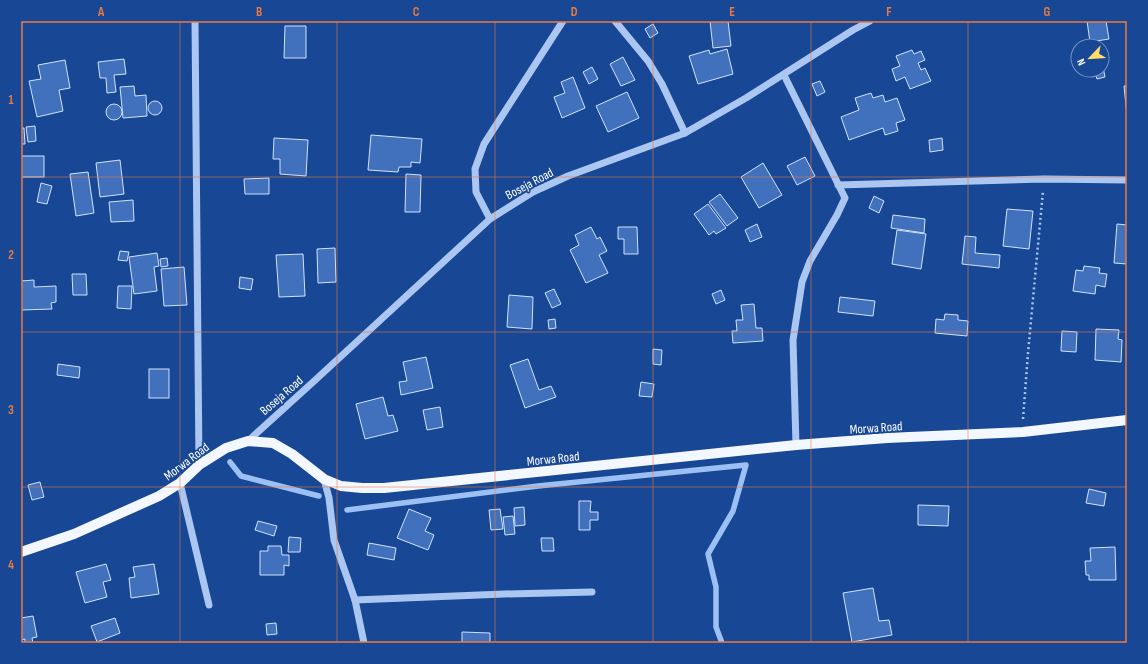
<svg xmlns="http://www.w3.org/2000/svg" width="1148" height="664" viewBox="0 0 1148 664" font-family="'Sofia Sans Condensed',sans-serif">
	<style>
		.lines { fill: none; stroke-linecap: round; stroke-linejoin: round }
		.stream { stroke: #9cc0f3; stroke-width: 5.5 }
		.building { fill: #4171bd; stroke: #d1e2fc }
		.path { stroke: #aac6f1; stroke-width: 2.5; stroke-dasharray: 2 3; stroke-linecap: butt }
		.minor { stroke: #aac6f1; stroke-width: 7 }
		.major { stroke: #f3f7ff; stroke-width: 10 }
		.grid { fill: none; stroke: #ed7a3d; stroke-width: 1; stroke-opacity: 0.55 }
		.labels { text-anchor: middle; stroke-width: 3.5; stroke-linejoin: round; paint-order: stroke }
		.street-label { font-size: 13px; fill: #fff; stroke: #184895 }
		.neatline { fill: none; stroke: #ed7a3d; stroke-width: 1.5 }
		.grid-label { font-size: 13px; text-anchor: middle; font-weight: bold; fill: #ed7a3d }
	</style>
	<rect width="100%" height="100%" fill="#184895"/>
	<g class="lines">
		<g class="stream">
			<polyline points="230,462 241,476 319,496"/>
			<polyline points="347,510 538,486 746,465 733,511 708,554 716,587 716,627 722,643"/>
		</g>
	</g>
	<g class="building">
		<polygon points="710,21 728,21 731,46 713,48"/>
		<polygon points="1087,21 1106,21 1109,39 1090,42"/>
		<polygon points="653,24 658,33 650,38 645,29"/>
		<polygon points="285,26 306,26 306,58 284,58"/>
		<polygon points="727,49 733,74 698,84 689,56 709,50 710,54"/>
		<polygon points="912,50 914,54 921,51 925,60 918,63 921,70 925,68 931,81 910,89 905,77 896,81 892,69 900,66 896,56"/>
		<polygon points="623,57 635,80 621,86 610,64"/>
		<polygon points="124,59 126,74 114,75 116,92 107,93 106,78 100,78 98,62"/>
		<polygon points="65,60 70,88 59,90 63,111 37,117 29,81 41,79 38,65"/>
		<polygon points="592,67 598,79 589,84 583,72"/>
		<polygon points="1102,67 1103,67 1105,77 1097,79 1094,70 1102,70"/>
		<polygon points="573,77 585,108 562,118 554,97 565,93 561,82"/>
		<polygon points="820,81 825,92 817,96 812,84"/>
		<polygon points="134,86 135,96 146,95 147,116 123,118 120,87"/>
		<polygon points="1124,86 1127,86 1127,116"/>
		<polygon points="627,92 639,118 608,132 596,106"/>
		<polygon points="871,93 873,98 883,95 885,102 897,98 905,120 896,123 898,131 885,135 883,128 849,140 841,117 859,110 855,98"/>
		<circle cx="155" cy="108" r="7"/>
		<circle cx="114" cy="112" r="8"/>
		<polygon points="35,126 36,141 28,142 26,127"/>
		<polygon points="21,128 24,128 25,144 21,144"/>
		<polygon points="371,135 422,139 420,163 411,162 411,167 399,167 398,172 368,170"/>
		<polygon points="274,138 308,140 306,176 280,174 280,159 273,159"/>
		<polygon points="942,138 943,150 930,152 929,140"/>
		<rect x="21" y="156" width="23" height="21"/>
		<polygon points="805,157 815,176 797,185 787,166"/>
		<polygon points="120,160 124,194 100,197 96,163"/>
		<polygon points="763,163 782,195 759,208 741,177"/>
		<polygon points="88,172 94,213 76,216 70,174"/>
		<polygon points="406,174 421,175 420,212 405,212"/>
		<polygon points="269,178 269,194 245,194 244,179"/>
		<polygon points="41,183 52,186 47,204 37,202"/>
		<polygon points="720,194 738,218 727,226 709,202"/>
		<polygon points="874,196 884,201 879,213 869,208"/>
		<polygon points="133,200 134,221 111,222 109,202"/>
		<polygon points="708,204 726,228 716,234 714,231 709,235 694,214"/>
		<polygon points="1007,209 1033,211 1029,249 1003,246"/>
		<polygon points="893,215 925,219 924,233 891,228"/>
		<polygon points="757,224 762,237 750,242 745,230"/>
		<polygon points="1117,224 1127,225 1127,264 1114,263"/>
		<polygon points="591,227 597,239 600,237 607,251 599,255 608,273 586,283 570,250 579,245 575,235"/>
		<polygon points="618,227 637,227 638,254 624,254 624,239 618,239"/>
		<polygon points="897,230 926,234 921,269 892,264"/>
		<polygon points="965,236 976,237 975,253 1000,255 999,268 962,264"/>
		<polygon points="335,248 336,282 318,283 317,249"/>
		<polygon points="120,251 129,252 127,261 118,260"/>
		<polygon points="157,253 159,266 154,267 157,291 134,294 129,257"/>
		<polygon points="303,254 305,296 279,297 276,255"/>
		<polygon points="167,258 168,266 161,267 160,259"/>
		<polygon points="1084,266 1100,268 1099,273 1107,274 1105,287 1096,285 1095,294 1073,291 1076,270 1083,271"/>
		<polygon points="184,267 187,305 164,306 161,269"/>
		<polygon points="72,274 86,274 87,295 73,295"/>
		<polygon points="240,277 253,279 251,290 239,288"/>
		<polygon points="34,280 34,287 56,286 56,302 51,303 52,309 21,310 21,281"/>
		<polygon points="118,286 132,286 131,309 117,308"/>
		<polygon points="554,289 561,304 552,308 545,293"/>
		<polygon points="721,290 725,300 716,304 712,294"/>
		<polygon points="509,295 533,297 532,329 507,327"/>
		<polygon points="840,297 875,301 873,316 838,312"/>
		<polygon points="754,304 756,328 762,328 763,341 733,343 732,331 737,331 736,320 743,320 741,305"/>
		<polygon points="945,314 958,315 958,320 968,321 967,336 935,333 936,319 944,320"/>
		<polygon points="555,319 556,328 549,329 548,320"/>
		<polygon points="1096,329 1119,330 1118,339 1122,340 1121,362 1095,360"/>
		<polygon points="1062,331 1077,332 1076,352 1061,351"/>
		<polygon points="653,349 662,350 661,365 653,364"/>
		<polygon points="426,357 433,388 401,395 399,382 407,381 403,362"/>
		<polygon points="528,359 539,390 551,386 556,397 525,408 510,365"/>
		<polygon points="58,364 80,367 79,378 57,375"/>
		<rect x="149" y="369" width="20" height="29"/>
		<polygon points="641,382 654,384 652,397 639,396"/>
		<polygon points="383,397 388,416 393,415 398,431 365,439 356,404"/>
		<polygon points="440,407 443,427 427,430 423,410"/>
		<polygon points="40,482 44,497 32,500 28,485"/>
		<polygon points="1089,489 1106,493 1104,506 1086,503"/>
		<polygon points="579,501 591,501 590,512 598,512 598,520 590,520 590,530 579,530"/>
		<polygon points="918,505 949,506 948,526 918,525"/>
		<polygon points="524,507 525,525 515,526 514,508"/>
		<polygon points="409,509 431,518 425,531 434,535 428,550 397,538"/>
		<polygon points="500,509 503,529 491,530 489,510"/>
		<polygon points="513,516 515,534 505,535 503,517"/>
		<polygon points="258,521 277,526 274,536 255,530"/>
		<polygon points="289,537 301,538 300,552 288,552"/>
		<polygon points="541,538 553,538 554,551 542,551"/>
		<polygon points="369,543 396,548 394,560 367,555"/>
		<polygon points="268,546 281,546 282,555 289,555 289,566 284,565 284,575 260,575 260,551 268,551"/>
		<polygon points="1115,547 1116,580 1089,580 1089,575 1086,575 1085,561 1091,561 1090,548"/>
		<polygon points="106,564 111,580 103,582 107,597 85,603 76,572"/>
		<polygon points="154,564 159,594 131,598 129,578 135,577 133,567"/>
		<polygon points="873,588 879,621 889,620 892,635 852,642 843,593"/>
		<polygon points="33,616 37,637 32,638 33,643 25,643 25,639 21,640 21,618"/>
		<polygon points="115,618 120,633 97,642 91,626"/>
		<polygon points="276,623 277,634 267,635 266,624"/>
		<polygon points="462,632 490,633 490,643 462,643"/>
	</g>
	<g class="lines">
		<polyline class="path" points="1023,419 1028,353 1043,191"/>
		<g class="minor">
			<polyline points="195,21 199,465"/>
			<polyline points="615,21 648,61 662,84 685,133"/>
			<polyline points="784,75 845,198 837,215 810,261 802,282 793,340 796,445"/>
			<polyline points="838,185 1044,179 1127,180"/>
			<polyline points="490,219 476,192 475,169 484,144 563,21"/>
			<polyline points="248,441 312,383 490,219 533,192 568,176 685,133 746,98 853,30 870,21"/>
			<polyline points="324,479 329,498 334,540 355,600 364,643"/>
			<polyline points="180,483 209,605"/>
			<polyline points="355,600 504,594 592,592"/>
		</g>
		<polyline class="major" points="21,552 74,534 159,496 180,483 199,465 226,448 248,441 273,443 292,454 324,479 341,486 362,488 384,488 796,445 887,438 1023,432 1127,420"/>
	</g>
	<path class="grid" d="M 180,21 L 180,643M 337,21 L 337,643M 495,21 L 495,643M 653,21 L 653,643M 811,21 L 811,643M 968,21 L 968,643M 21,177 L 1127,177M 21,332 L 1127,332M 21,487 L 1127,487"/>
	<g class="labels">
		<g class="street-label">
			<text transform="translate(529 183) rotate(-28)" y="5">Boseja Road</text>
			<text transform="translate(281 395) rotate(-41)" y="5">Boseja Road</text>
			<text transform="translate(876 427) rotate(-4)" y="5">Morwa Road</text>
			<text transform="translate(553 458) rotate(-6)" y="5">Morwa Road</text>
			<text transform="translate(186 461) rotate(-37)" y="5">Morwa Road</text>
		</g>
	</g>
	<rect width="1148" height="664" fill="none" stroke="#184895" stroke-width="44"/>
	<g transform="translate(1090 58) rotate(245)"><circle r="19" fill="#184895" stroke="#7491bf"/>
	<path d="M0-3L7 15L0 10L-7 15Z" fill="#ffdc69"/>
	<text y="-6" font-size="11" font-weight="bold" text-anchor="middle" fill="#ffffff">N</text>
	</g>
	<rect x="22" y="22" width="1104" height="620" class="neatline"/>
	<g class="grid-label">
		<text x="101" y="16">A</text>
		<text x="259" y="16">B</text>
		<text x="416" y="16">C</text>
		<text x="574" y="16">D</text>
		<text x="732" y="16">E</text>
		<text x="889" y="16">F</text>
		<text x="1047" y="16">G</text>
		<text x="11" y="104">1</text>
		<text x="11" y="259">2</text>
		<text x="11" y="414">3</text>
		<text x="11" y="569">4</text>
	</g>
</svg>
